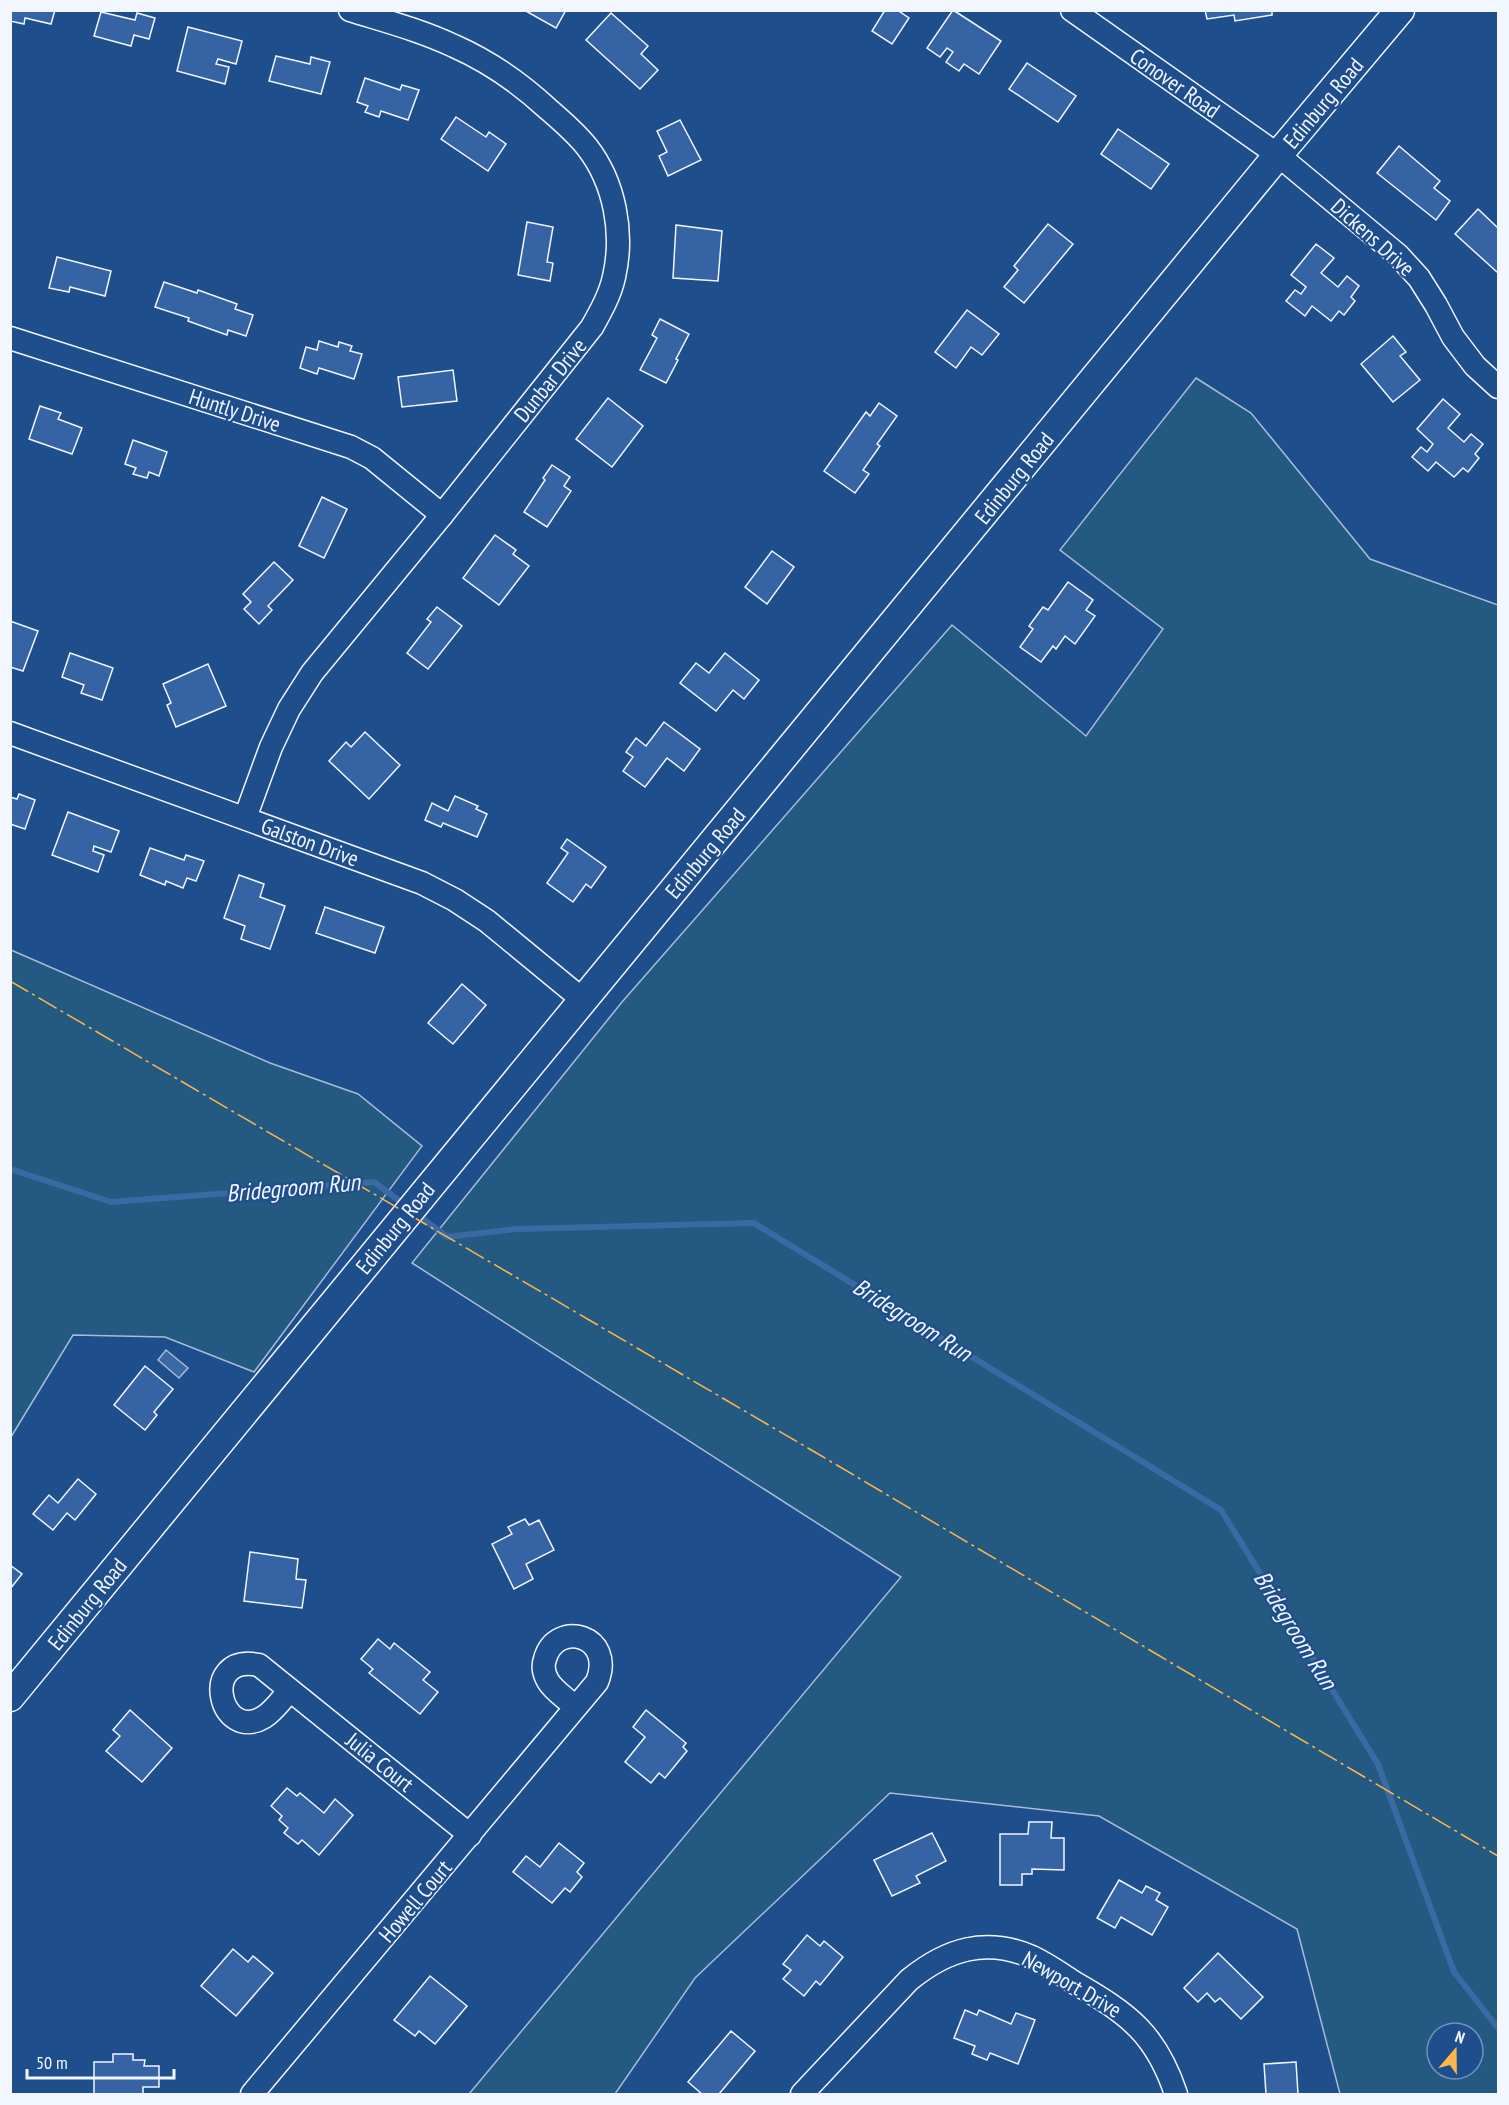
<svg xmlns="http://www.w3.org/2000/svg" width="1509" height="2105" viewBox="0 0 1509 2105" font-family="'PT Sans Narrow',sans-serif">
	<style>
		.green { fill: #245a82; stroke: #a8bbd7; stroke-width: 1.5; fill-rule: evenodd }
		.water { fill: #3b69a3; stroke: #a8bbd7; stroke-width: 1.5 }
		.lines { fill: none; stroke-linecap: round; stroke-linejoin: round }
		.stream { stroke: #3b69a3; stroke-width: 6 }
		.building { fill: #3563a3; stroke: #f2f6ff; stroke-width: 1.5 }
		.minor-casing { stroke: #f2f6ff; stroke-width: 25 }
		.major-casing { stroke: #f2f6ff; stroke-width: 31 }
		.minor { stroke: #1f4e8c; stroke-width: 22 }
		.major { stroke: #1f4e8c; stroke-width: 28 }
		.power { stroke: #ffb74d; stroke-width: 1.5; stroke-dasharray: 21 4.5 3 4.5; stroke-linecap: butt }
		.labels { text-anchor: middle; stroke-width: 4.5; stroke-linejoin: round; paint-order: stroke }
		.street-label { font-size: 22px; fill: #f2f6ff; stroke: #1f4e8c }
		.water-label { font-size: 24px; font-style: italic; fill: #f2f6ff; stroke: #1f4e8c }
	</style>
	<rect width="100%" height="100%" fill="#1f4e8c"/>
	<g class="green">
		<path d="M 1196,378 L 1251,413 L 1370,559 L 1498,605 L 1498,2094 L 1340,2094 L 1297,1929 L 1099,1816 L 890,1793 L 695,1978 L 615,2094 L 469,2094 L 901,1577 L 412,1263 L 622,1002 L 952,625 L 1086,736 L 1163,629 L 1060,550 ZM 1437,2033 L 1473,2033 L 1473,2069 L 1437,2069 Z"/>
		<polygon points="11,950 270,1063 358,1094 422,1146 254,1372 165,1337 73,1335 11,1437"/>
	</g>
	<polygon class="water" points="166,1350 188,1368 179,1378 158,1360"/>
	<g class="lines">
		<g class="stream">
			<polyline points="10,1169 111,1202 374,1182 405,1205"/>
			<polyline points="418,1215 447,1237 517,1229 754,1223 1221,1510 1378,1764 1454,1972 1498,2028"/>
		</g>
	</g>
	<g class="building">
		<polygon points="10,10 55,10 51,24 25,18 24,24 10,21"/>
		<polygon points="524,10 566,10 556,28"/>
		<polygon points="885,10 897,10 909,18 892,44 872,31"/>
		<polygon points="953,10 1001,41 979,74 964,64 959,71 946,62 953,52 947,48 940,57 927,48"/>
		<polygon points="1205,10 1272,10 1272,15 1235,21 1234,15 1207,19"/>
		<polygon points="101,12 135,20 137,13 155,18 149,39 134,35 131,46 94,36"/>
		<polygon points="611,13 648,46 641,54 658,70 640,89 586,40"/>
		<polygon points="188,27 242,41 236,64 218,59 216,64 229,67 225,84 177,71"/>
		<polygon points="276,56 310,64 311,57 330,62 321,94 269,81"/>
		<polygon points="1027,63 1076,96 1058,122 1009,89"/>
		<polygon points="365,78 400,90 402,85 419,90 408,120 381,111 379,117 365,112 368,106 357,102"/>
		<polygon points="456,117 486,137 489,132 506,144 488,171 441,139"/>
		<polygon points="680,120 701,160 668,176 659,156 667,152 657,131"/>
		<polygon points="1118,129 1169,164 1151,189 1101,154"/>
		<polygon points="1399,146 1440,181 1434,188 1450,201 1436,220 1377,173"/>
		<polygon points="1478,209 1498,228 1498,271 1497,272 1455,234"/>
		<polygon points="527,222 553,227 547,262 553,263 550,281 518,275"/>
		<polygon points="1048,224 1073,244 1024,303 1004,287 1018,270 1014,266"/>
		<polygon points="676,225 722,231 718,281 673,278"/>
		<polygon points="1316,244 1334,258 1321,273 1338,287 1347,276 1359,286 1351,297 1355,301 1344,315 1339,311 1331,321 1312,306 1305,316 1286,301 1295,290 1301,294 1306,287 1291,275"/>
		<polygon points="57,257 111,271 105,296 70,287 69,292 49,288"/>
		<polygon points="164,282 197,293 198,290 237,304 235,309 253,315 246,336 228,330 227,335 188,321 189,318 155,307"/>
		<polygon points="967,310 999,334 982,355 971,347 956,368 935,352"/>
		<polygon points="660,319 689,334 676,359 678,360 666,383 640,370 657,338 652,335"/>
		<polygon points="1393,336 1406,352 1400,356 1420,380 1393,402 1361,364"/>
		<polygon points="319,341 338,347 339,342 352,346 350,351 362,354 354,379 319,368 317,374 300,368 306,347 317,350"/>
		<polygon points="453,370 457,401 402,407 398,377"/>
		<polygon points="608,398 643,426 612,467 576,439"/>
		<polygon points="1443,399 1460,414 1448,428 1464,442 1471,434 1483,444 1475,454 1479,458 1468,472 1463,468 1454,477 1436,462 1428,471 1412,457 1421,447 1427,452 1433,444 1417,429"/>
		<polygon points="879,403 897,416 877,444 880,446 863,470 869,474 855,493 824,471 866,412 870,416"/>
		<polygon points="40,406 61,413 58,419 82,428 72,454 29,439"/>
		<polygon points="133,440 167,452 159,476 149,472 147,478 133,474 136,468 125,464"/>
		<polygon points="552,465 570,477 564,486 571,491 547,527 524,512 545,480 543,478"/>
		<polygon points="322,497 347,509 324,558 299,546"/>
		<polygon points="495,535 516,550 513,554 529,566 499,605 463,578"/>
		<polygon points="772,551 794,567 767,604 745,587"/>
		<polygon points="274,562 293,580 268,606 272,610 259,624 244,609 251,602 243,594"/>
		<polygon points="1068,582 1093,600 1086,610 1095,616 1075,644 1065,636 1056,649 1053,646 1041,662 1020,647 1033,629 1029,626 1043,607 1048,610"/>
		<polygon points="437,607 462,626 428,669 407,653 431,622 427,619"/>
		<polygon points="10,621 38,631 23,671 10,667"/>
		<polygon points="70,653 113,668 102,700 81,693 84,685 62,677"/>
		<polygon points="725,653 759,680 744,699 733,690 716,711 680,683 696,663 709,673"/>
		<polygon points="208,664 226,706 176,727 167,705 171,703 163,684"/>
		<polygon points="664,722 700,749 684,771 667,758 645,787 623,771 633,757 626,752 636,738 646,746"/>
		<polygon points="365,732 400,765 369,799 329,761 346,742 351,747"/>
		<polygon points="19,794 35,800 25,829 10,824 10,797 17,799"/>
		<polygon points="455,796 478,806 476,809 487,814 477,837 443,823 441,827 425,820 432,803 448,811"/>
		<polygon points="68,812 119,831 111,852 94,846 93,851 104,855 98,872 52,855"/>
		<polygon points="567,839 606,867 591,888 586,884 573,902 547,883 568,853 561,848"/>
		<polygon points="150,848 184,860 186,855 204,861 196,881 187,878 183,888 166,881 165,885 140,875"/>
		<polygon points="239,875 264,884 260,897 285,906 270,949 241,939 245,926 224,918"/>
		<polygon points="325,907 384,927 375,953 316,933"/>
		<polygon points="462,984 486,1005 453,1044 428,1023"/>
		<polygon points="145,1366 173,1389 154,1412 157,1415 145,1430 114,1405"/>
		<polygon points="78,1479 96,1494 75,1520 67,1513 53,1530 33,1514 49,1495 58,1503"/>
		<polygon points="525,1519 529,1525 539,1520 554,1550 526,1564 533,1579 514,1589 492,1544 512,1534 508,1527"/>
		<polygon points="250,1552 298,1559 296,1579 306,1580 302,1608 244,1601"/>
		<polygon points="10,1565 22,1574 10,1589"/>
		<polygon points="378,1639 390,1649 394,1643 430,1672 423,1680 438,1692 420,1714 369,1673 373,1669 361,1659"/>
		<polygon points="130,1710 172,1748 142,1782 106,1751 120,1736 113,1730"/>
		<polygon points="646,1710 686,1743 683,1747 687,1751 665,1778 659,1773 651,1783 625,1762 645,1737 633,1727"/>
		<polygon points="287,1788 297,1796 300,1793 324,1813 335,1799 353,1815 319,1855 302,1840 298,1844 284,1833 288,1828 279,1820 282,1816 271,1806"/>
		<polygon points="1029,1822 1052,1822 1051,1838 1064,1838 1064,1870 1032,1869 1032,1874 1022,1874 1022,1885 1000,1885 1000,1834 1028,1834"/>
		<polygon points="932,1833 946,1861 916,1876 920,1883 892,1896 874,1860"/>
		<polygon points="559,1843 584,1863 577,1872 582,1877 570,1892 565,1888 552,1903 513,1872 526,1856 540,1867"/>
		<polygon points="1119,1880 1142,1893 1146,1886 1160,1893 1156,1900 1168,1907 1152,1935 1121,1917 1115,1928 1097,1918"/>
		<polygon points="807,1935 820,1946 824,1941 843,1957 820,1985 816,1981 804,1996 783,1979 791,1970 783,1964"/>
		<polygon points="233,1949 248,1962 253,1956 273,1973 236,2016 201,1986"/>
		<polygon points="1218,1953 1263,1997 1241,2019 1220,1998 1215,2002 1207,1993 1198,2002 1184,1988"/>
		<polygon points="430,1976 467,2006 435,2044 419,2031 415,2036 394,2020"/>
		<polygon points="965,2010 977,2015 979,2010 1011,2024 1016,2013 1035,2020 1018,2064 990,2053 987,2060 972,2054 975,2046 954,2038"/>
		<polygon points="731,2031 755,2051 719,2094 702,2094 688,2082"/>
		<polygon points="113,2054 133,2054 133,2060 145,2060 144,2066 159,2066 159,2087 143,2087 143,2094 94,2094 94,2062 113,2062"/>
		<polygon points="1296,2062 1298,2094 1266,2094 1264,2064"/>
	</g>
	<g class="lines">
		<g class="minor-casing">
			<g id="minor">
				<polyline points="1072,10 1278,155 1398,255 1419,278 1436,305 1453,337 1475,366 1498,387"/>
				<polyline points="10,338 351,447 372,458 442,515"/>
				<polyline points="10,733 422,883 455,900 487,921 583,1000"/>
				<path d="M 245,818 L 271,747 L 289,709 L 312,673 L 442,515 L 592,327 C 601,311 610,295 614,277 C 624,233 615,183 587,147 C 576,133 562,121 548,109 C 521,84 488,61 454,46 C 420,30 385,21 350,10"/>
				<path d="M 290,1690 C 282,1699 274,1711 264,1717 C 220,1744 198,1653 259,1665 L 470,1835"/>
				<path d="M 252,2094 L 597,1682 C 616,1635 556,1619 545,1659 C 542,1667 544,1674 548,1681 C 554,1691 567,1699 575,1707"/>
				<path d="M 802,2094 L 909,1980 C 947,1949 986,1937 1032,1957 C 1047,1964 1061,1974 1075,1983 C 1129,2014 1156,2034 1176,2094"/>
			</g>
		</g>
		<g class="major-casing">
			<polyline id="major" points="10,1697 1278,155 1400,10"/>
		</g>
		<use href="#minor" class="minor"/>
		<use href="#major" class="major"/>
		<polyline class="power" points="10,981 813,1451 1498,1856"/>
	</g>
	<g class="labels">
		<g class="street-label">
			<text transform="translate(1175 83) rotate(35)" y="8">Conover Road</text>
			<text transform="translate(1323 103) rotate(-50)" y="8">Edinburg Road</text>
			<text transform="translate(1373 237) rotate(42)" y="8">Dickens Drive</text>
			<text transform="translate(550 380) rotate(-51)" y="8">Dunbar Drive</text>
			<text transform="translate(235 410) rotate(18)" y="8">Huntly Drive</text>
			<text transform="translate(1014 478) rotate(-51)" y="8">Edinburg Road</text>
			<text transform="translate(310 842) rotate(20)" y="8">Galston Drive</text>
			<text transform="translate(705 853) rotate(-50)" y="8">Edinburg Road</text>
			<text transform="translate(395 1228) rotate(-51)" y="8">Edinburg Road</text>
			<text transform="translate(87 1604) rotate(-51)" y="8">Edinburg Road</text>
			<text transform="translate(380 1762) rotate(39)" y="8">Julia Court</text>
			<text transform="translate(415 1901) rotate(-50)" y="8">Howell Court</text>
			<text transform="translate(1072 1984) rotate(30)" y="8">Newport Drive</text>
		</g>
		<g class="water-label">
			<text transform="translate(293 1188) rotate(-5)" y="8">Bridegroom Run</text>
			<text transform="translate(912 1320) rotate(32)" y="8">Bridegroom Run</text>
			<text transform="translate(1295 1630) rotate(58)" y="8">Bridegroom Run</text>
		</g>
	</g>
	<rect width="1509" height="2105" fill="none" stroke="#f2f6ff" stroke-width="24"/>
	<g transform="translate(1455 2051) rotate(20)"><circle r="28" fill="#1f4e8c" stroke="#7391ba" stroke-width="1.5"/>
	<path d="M0-4.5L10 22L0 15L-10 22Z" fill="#ffb74d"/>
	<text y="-9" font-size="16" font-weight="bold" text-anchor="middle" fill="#f2f6ff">N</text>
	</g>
	<path d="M27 2069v9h147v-9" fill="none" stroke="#f2f6ff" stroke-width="3"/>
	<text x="36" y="2069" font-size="18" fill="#f2f6ff" stroke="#1f4e8c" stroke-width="4.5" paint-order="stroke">50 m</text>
</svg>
